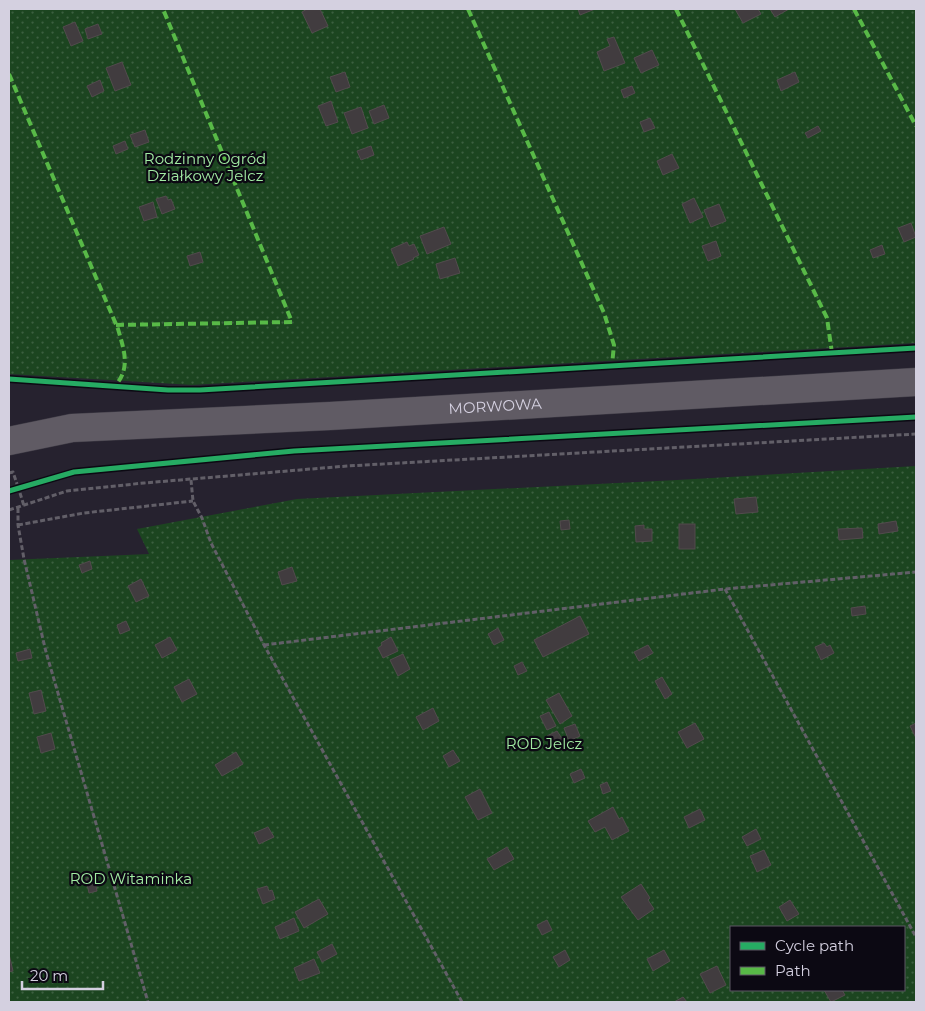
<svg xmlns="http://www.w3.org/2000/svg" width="925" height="1011" viewBox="0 0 925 1011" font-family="Montserrat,sans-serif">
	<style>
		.grass { fill: url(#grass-dots); fill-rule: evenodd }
		.building { fill: #413c3f; stroke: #524b4d }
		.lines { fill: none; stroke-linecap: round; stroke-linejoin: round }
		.secondary-casing { stroke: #3f3c46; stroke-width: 29 }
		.path { stroke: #625f68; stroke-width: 3; stroke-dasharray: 5 2.5; stroke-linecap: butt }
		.secondary { stroke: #605b64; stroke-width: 28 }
		.quiet { stroke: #58b947; stroke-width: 4; stroke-dasharray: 8 4; stroke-linecap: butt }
		.cycleway-casing { stroke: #0c0913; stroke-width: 8 }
		.cycleway { stroke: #26ab63; stroke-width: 5 }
		.labels { text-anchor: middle; stroke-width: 4.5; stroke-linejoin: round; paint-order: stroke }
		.park-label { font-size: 15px; fill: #a2eca3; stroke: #0c0913 }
		.street-label { font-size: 15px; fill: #d4d0e0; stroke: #0c0913 }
	</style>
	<defs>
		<pattern id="grass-dots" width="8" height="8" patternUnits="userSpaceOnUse" patternTransform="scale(1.25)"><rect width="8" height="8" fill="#1c4520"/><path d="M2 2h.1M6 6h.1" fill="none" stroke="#3c5f40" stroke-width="1.8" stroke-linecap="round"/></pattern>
	</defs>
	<rect width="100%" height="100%" fill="#26222f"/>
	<g class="grass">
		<polygon points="9,9 916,9 916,343 192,385 9,374"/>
		<path d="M 916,466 L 916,1002 L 9,1002 L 9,560 L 149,554 L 137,529 L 297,499 L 677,480 ZM 731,927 L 904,927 L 904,990 L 731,990 Z"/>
	</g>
	<g class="building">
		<polygon points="307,9 320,9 328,26 312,33 302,12"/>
		<polygon points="578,9 595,9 580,15"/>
		<polygon points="735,9 758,9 761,14 743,23"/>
		<polygon points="770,9 789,9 775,17"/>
		<polygon points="75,22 83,41 71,46 63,27"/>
		<polygon points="98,24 102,34 88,39 85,29"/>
		<polygon points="614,37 625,63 604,71 597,52 610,46 607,39"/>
		<polygon points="652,50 659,65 641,73 634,58"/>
		<polygon points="122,62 131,85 115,91 106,68"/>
		<polygon points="345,72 350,87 336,92 330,77"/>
		<polygon points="795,72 799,82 781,91 777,80"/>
		<polygon points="100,80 104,91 92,97 87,86"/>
		<polygon points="632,86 635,93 624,98 621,90"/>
		<polygon points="331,101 338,122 326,126 318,106"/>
		<polygon points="384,105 389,118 374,124 369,111"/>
		<polygon points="361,107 368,128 352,134 344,113"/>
		<polygon points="650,118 655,128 644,132 640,122"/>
		<polygon points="818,126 821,131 808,138 805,133"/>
		<polygon points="145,130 149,142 135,147 130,135"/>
		<polygon points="125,141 128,149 116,154 113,146"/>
		<polygon points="371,146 374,155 361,160 357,151"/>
		<polygon points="672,154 679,168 663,175 657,161"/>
		<polygon points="166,196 168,200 171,199 175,209 162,214 156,199"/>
		<polygon points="694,198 703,217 690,223 682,204"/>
		<polygon points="153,202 157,217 144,221 139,207"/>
		<polygon points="719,204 726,221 711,227 704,210"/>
		<polygon points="911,223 916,237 904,242 898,228"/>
		<polygon points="444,227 451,244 427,254 420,236"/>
		<polygon points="716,241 721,256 708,261 702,246"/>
		<polygon points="407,242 409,246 414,244 419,255 413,258 414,259 398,266 391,249"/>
		<polygon points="882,245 885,254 873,258 870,250"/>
		<polygon points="200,252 203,262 190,266 187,256"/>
		<polygon points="455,258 460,273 440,279 436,264"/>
		<polygon points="756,497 758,512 736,514 734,499"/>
		<polygon points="569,520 570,529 561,530 560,521"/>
		<polygon points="896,521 898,531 879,534 878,524"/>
		<rect x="679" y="524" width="16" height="25"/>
		<polygon points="644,525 644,529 652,529 652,541 636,542 635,526"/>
		<polygon points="862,528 863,538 839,540 838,529"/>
		<polygon points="90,561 92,569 82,573 79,565"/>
		<polygon points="292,567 297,581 282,585 278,572"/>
		<polygon points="141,579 149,596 136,602 128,586"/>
		<polygon points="865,606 866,614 852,616 851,608"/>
		<polygon points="580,616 589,634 543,657 534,640"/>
		<polygon points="126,621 130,630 120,634 117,625"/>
		<polygon points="498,628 504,640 494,645 488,634"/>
		<polygon points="170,637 177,650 162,658 155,645"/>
		<polygon points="391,637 398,651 383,658 378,648 382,645 381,643"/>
		<polygon points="824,643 827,647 830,645 834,653 821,660 815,647"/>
		<polygon points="648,645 653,653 639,661 634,652"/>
		<polygon points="30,649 32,658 18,661 16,653"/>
		<polygon points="403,654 410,669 398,676 390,660"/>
		<polygon points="522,662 527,671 518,675 514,666"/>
		<polygon points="662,677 672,694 665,699 655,681"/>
		<polygon points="189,679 197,694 182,702 174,687"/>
		<polygon points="41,690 46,711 34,714 29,693"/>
		<polygon points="559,693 572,716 560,724 546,700"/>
		<polygon points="433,708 439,721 423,730 416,717"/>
		<polygon points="549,712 556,726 547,730 540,716"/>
		<polygon points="695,723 704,739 687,748 678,732"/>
		<polygon points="916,723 916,738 910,726"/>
		<polygon points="575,724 580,736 569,741 564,728"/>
		<polygon points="557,731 563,740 552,746 547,736"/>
		<polygon points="51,733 55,749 41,753 37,737"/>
		<polygon points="453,750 460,761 449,767 443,756"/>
		<polygon points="236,752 243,764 222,776 215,765"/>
		<polygon points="581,769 585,778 574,783 570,774"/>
		<polygon points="607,782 611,791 603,794 600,785"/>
		<polygon points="480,789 492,813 478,820 465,797"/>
		<polygon points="613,807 619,819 622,817 629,831 612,840 605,827 595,832 588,821"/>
		<polygon points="700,809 705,820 689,828 684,817"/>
		<polygon points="268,827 274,837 259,844 254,833"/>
		<polygon points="756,829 761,839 747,846 742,837"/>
		<polygon points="507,847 514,859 494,870 487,859"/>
		<polygon points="764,850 771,865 757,872 750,856"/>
		<polygon points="94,877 97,891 89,893 86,879"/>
		<polygon points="641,884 650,898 648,900 654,909 638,920 621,897"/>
		<polygon points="267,886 269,891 272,890 275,899 263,904 257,889"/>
		<polygon points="319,899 328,914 304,928 295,912"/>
		<polygon points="790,900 799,914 787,921 779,907"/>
		<polygon points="294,918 299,931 280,939 275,927"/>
		<polygon points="547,920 552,930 542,935 537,925"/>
		<polygon points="332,944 337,954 322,962 317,952"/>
		<polygon points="565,950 570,960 559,967 553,957"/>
		<polygon points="664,950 670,961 653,971 647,959"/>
		<polygon points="9,954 13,971 9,972"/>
		<polygon points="314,959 320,973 299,981 294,968"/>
		<polygon points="717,966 726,985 710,993 700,974"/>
		<polygon points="824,990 842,990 845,995 831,1002"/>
		<polygon points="683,997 687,1002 674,1002"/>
	</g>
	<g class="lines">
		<g class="secondary-casing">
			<g id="secondary">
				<path id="s1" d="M 9,441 L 72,428 L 330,416 L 916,382"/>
			</g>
		</g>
		<g class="path">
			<polyline points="9,473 13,472 17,484"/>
			<polyline points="191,480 193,501 202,518 211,543 264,645 462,1002"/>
			<polyline points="20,493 24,506"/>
			<polyline points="18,508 18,525 24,559 46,652 148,1002"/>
			<polyline points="9,510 67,491 144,483 347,466 916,434"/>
			<polyline points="18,525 84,513 193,501"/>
			<polyline points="725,589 916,937"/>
			<polyline points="264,645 725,589 916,572"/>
		</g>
		<use href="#secondary" class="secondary"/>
		<g class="quiet">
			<polyline points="468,9 604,313 614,345 612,365"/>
			<polyline points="676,9 827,318 832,353"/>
			<polyline points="854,9 916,126"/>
			<path d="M 9,74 L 118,329 C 124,350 131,368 115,386"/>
			<polyline points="116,325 292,322 163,9"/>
		</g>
		<g class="cycleway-casing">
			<g id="cycleway">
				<polyline points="9,379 168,390 200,390 916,348"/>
				<polyline points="9,491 74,472 294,451 916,417"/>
			</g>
		</g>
		<use href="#cycleway" class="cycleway"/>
	</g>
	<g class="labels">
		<g class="park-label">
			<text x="205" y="164">Rodzinny Ogród<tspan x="205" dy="17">Działkowy Jelcz</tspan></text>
			<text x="544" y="749">ROD Jelcz</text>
			<text x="131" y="884">ROD Witaminka</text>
		</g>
		<g class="street-label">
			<text dy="5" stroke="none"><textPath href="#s1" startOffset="488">MORWOWA</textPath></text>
		</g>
	</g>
	<rect width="925" height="1011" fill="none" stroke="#d4d0e0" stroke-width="20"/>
	<rect x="730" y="926" width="175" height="65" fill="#0c0913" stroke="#5c5965"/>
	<rect x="740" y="942" width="25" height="8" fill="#26ab63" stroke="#5c5965"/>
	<text x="775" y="951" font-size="15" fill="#d4d0e0">Cycle path</text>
	<rect x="740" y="967" width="25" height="8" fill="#58b947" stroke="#5c5965"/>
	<text x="775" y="976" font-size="15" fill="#d4d0e0">Path</text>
	<path d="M22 981v8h81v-8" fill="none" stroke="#d4d0e0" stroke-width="2.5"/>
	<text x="30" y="981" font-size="15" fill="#d4d0e0" stroke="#0c0913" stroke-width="4" paint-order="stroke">20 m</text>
</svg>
